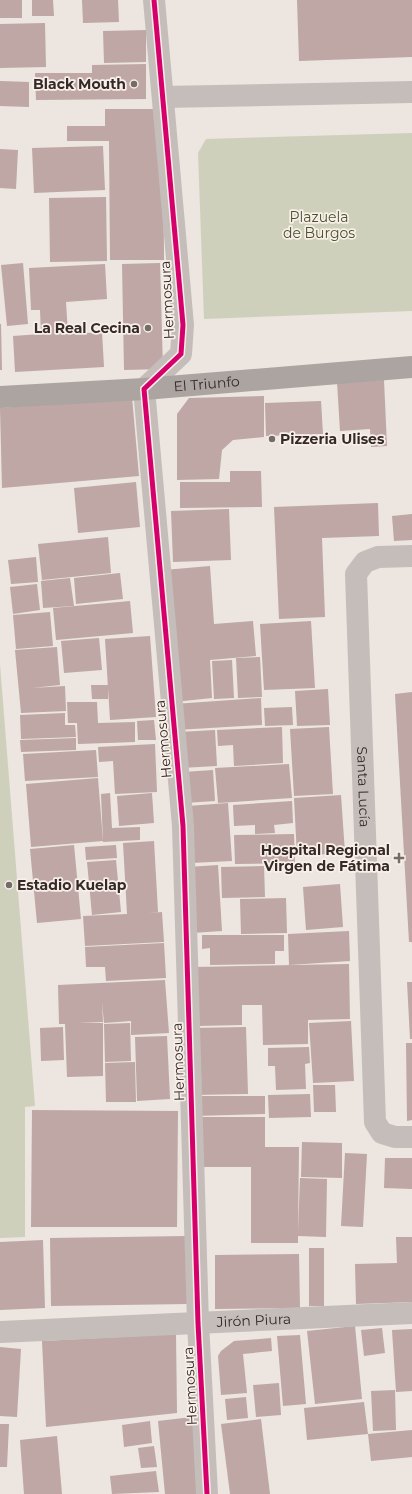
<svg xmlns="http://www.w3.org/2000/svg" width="412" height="1494" viewBox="0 0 412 1494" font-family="Montserrat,sans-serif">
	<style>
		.green { fill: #cfd0bb }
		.building { fill: #bea7a4 }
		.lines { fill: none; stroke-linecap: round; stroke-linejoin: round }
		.street { stroke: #c5bdba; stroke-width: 22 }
		.highway { stroke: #aba4a0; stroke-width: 22 }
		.cycleway-casing { stroke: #f8efe8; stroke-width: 8 }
		.cycleway { stroke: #d6006c; stroke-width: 5 }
		.poi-dot { fill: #756b68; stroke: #f8efe8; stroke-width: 1.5 }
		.labels { text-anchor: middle; stroke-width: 3.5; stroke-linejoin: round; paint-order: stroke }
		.poi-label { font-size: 14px; font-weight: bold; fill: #352a28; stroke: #f8efe8; text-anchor: end }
		.park-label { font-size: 14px; fill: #4a522e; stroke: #f8efe8 }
		.street-label { font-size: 14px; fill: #352a28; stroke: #f8efe8 }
	</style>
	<rect width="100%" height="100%" fill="#ece5e0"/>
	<g class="green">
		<polygon points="412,133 412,311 204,319 198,153 206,139"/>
		<polygon points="0,664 35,1106 25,1107 25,1237 0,1238"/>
	</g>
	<g class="building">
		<rect x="0" y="0" width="22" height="18"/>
		<polygon points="32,0 53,0 54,16 32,16"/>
		<polygon points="82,0 118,0 119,22 83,23"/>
		<polygon points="297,0 412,0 412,57 299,61"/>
		<polygon points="45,23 46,67 0,68 0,24"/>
		<polygon points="146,30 146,62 104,63 103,31"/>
		<polygon points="146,64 146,99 36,100 35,73 92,73 92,65"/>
		<polygon points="0,81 29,82 29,107 0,106"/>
		<polygon points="105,109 163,109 164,260 110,260 109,141 67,141 67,126 105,126"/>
		<polygon points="103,146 105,190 34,193 32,148"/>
		<polygon points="0,149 18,150 16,189 0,188"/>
		<polygon points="106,197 107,261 50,262 49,198"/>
		<polygon points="23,263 28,324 7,326 1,265"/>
		<polygon points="160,263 163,369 124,370 122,264"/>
		<polygon points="105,264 107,299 66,302 68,334 102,332 104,367 15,372 13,336 41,334 40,310 31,310 29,268"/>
		<polygon points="0,324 1,324 2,370 0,370"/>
		<polygon points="384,380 387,446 371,447 370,429 340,431 337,382"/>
		<polygon points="264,396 264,437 233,440 222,450 219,479 177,480 177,414 189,398"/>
		<polygon points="132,397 139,476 2,488 0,408"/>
		<polygon points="321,401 323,434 266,436 265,403"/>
		<polygon points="230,471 261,471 262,507 180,508 180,482 230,482"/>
		<polygon points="136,482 140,527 78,533 74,488"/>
		<polygon points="378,503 379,536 322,538 325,617 279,619 274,507"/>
		<polygon points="229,509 231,560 173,562 171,511"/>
		<polygon points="412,514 412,540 394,541 392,516"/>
		<polygon points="108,537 111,573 42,580 38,544"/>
		<polygon points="36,557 38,582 11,584 8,560"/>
		<polygon points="210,566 214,624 253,621 256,656 210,660 212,698 174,702 164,570"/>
		<polygon points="120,573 123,599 76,604 74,578"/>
		<polygon points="70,578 74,606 43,608 41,581"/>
		<polygon points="37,584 40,610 13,614 10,587"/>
		<polygon points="130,601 133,633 56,640 53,608"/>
		<polygon points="50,612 53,646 16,649 13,615"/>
		<polygon points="311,621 315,688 264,690 260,624"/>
		<polygon points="150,636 156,717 110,720 105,639"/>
		<polygon points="99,638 102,670 64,673 61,641"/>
		<polygon points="57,647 60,685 32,688 65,686 66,711 21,713 15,650"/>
		<polygon points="260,657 262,697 238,698 236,658"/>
		<polygon points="232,660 234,698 214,699 212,661"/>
		<polygon points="91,685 108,685 108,699 92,699"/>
		<polygon points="328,689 330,725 297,726 295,691"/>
		<polygon points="412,692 412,942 409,942 395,694"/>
		<polygon points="261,698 262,725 176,730 174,704"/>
		<polygon points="67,702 97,702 98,723 135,722 135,742 78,744 77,723 68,723"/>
		<polygon points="292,707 293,725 265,726 264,708"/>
		<polygon points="65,713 65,725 75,725 76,737 21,739 20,715"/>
		<polygon points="154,720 156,740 138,740 137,721"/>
		<polygon points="282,727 283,763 234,766 233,745 218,746 217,730"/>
		<polygon points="329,727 333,794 294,796 290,729"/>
		<polygon points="215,730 217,766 181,768 179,732"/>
		<polygon points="76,738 76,750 21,752 20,740"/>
		<polygon points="155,744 157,792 115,794 113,761 99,762 98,747"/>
		<polygon points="96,750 98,777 25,781 23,754"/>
		<polygon points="289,764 292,798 218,803 215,768"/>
		<polygon points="213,770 215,801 185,803 183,772"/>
		<polygon points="98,778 103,841 31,847 26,784"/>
		<polygon points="110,793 112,828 140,827 140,840 103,842 101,794"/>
		<polygon points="152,793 154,823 119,826 117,796"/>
		<polygon points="341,795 345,853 297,856 294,798"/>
		<polygon points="292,801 293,823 274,825 275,833 255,834 255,825 234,826 233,805"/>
		<polygon points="228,803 232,861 191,863 188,806"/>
		<polygon points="294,834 295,863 235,864 234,835"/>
		<polygon points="154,841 158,912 148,913 162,912 164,942 85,946 83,916 127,914 123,843"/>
		<polygon points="74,845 81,919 37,923 30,849"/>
		<polygon points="116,845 117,858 86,860 85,847"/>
		<polygon points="116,860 121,912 92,915 87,862"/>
		<polygon points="218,865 222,931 192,933 188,867"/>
		<polygon points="264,866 265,897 222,898 221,867"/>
		<polygon points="340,884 343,927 306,930 303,887"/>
		<polygon points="286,898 287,933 241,934 240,899"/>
		<polygon points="349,931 350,961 289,965 288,934"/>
		<polygon points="202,935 284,935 284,951 275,951 275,964 210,965 210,948 202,949"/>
		<polygon points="164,943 166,978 106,981 105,967 86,967 85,947"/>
		<polygon points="349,964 350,1019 308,1020 308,1044 263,1045 262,1005 242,1005 242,1025 197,1026 195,967"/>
		<polygon points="165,980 169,1033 131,1035 131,1021 104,1023 102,1002 103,1022 78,1023 103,1023 103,1076 67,1077 65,1024 59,1024 58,985"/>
		<polygon points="407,982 412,982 412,1039 410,1039"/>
		<polygon points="351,1021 354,1081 313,1083 309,1023"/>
		<polygon points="130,1023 131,1061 105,1062 104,1024"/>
		<polygon points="63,1027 64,1060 41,1061 40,1028"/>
		<polygon points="246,1027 248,1094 193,1095 192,1028"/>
		<polygon points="167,1036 170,1099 137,1101 135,1037"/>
		<polygon points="406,1043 412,1043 412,1120 407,1121"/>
		<polygon points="309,1047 310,1063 305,1064 306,1089 276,1090 275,1066 268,1066 268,1048"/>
		<polygon points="135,1062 136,1102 106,1102 105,1063"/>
		<polygon points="313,1085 335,1085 336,1112 314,1112"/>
		<polygon points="310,1094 311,1117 269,1118 268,1095"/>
		<polygon points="194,1096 265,1096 265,1114 194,1116"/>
		<polygon points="32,1110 178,1111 177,1227 31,1227"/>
		<polygon points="201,1117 265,1117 265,1147 299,1147 298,1233 300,1178 327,1179 326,1237 298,1236 298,1243 251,1243 251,1167 200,1167"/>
		<polygon points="302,1142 342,1143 342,1178 301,1177"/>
		<polygon points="345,1153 367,1154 363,1227 341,1226"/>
		<polygon points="385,1158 412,1158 412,1189 384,1188"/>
		<polygon points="187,1236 188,1304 51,1306 50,1238"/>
		<polygon points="396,1237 412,1237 412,1302 356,1304 355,1264 397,1263"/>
		<polygon points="43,1240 45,1308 0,1310 0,1242"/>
		<rect x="309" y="1248" width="15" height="58"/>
		<polygon points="299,1254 300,1308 215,1309 215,1255"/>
		<polygon points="355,1326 362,1399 315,1404 307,1331"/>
		<polygon points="382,1328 385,1353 364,1356 361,1330"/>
		<polygon points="412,1329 412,1391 396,1392 392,1330"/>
		<polygon points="176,1334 177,1413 46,1427 42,1341"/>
		<polygon points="300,1335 306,1404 283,1406 277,1336"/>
		<polygon points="271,1338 272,1351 243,1354 247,1393 221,1395 218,1356 221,1351 234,1341"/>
		<polygon points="0,1347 21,1349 17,1417 0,1416"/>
		<polygon points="279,1383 281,1415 256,1417 253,1385"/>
		<polygon points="395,1390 396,1430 373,1431 371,1391"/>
		<polygon points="246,1397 248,1418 227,1420 225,1399"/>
		<polygon points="364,1402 368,1434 307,1440 304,1408"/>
		<polygon points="192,1417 202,1494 165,1494 158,1421"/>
		<polygon points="261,1419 270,1494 230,1494 221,1424"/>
		<polygon points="150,1421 152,1443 124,1447 122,1425"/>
		<polygon points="0,1424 9,1424 7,1467 0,1467"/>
		<polygon points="412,1430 412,1457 371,1461 368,1434"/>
		<polygon points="57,1436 62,1494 24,1494 20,1440"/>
		<polygon points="154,1446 157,1467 141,1468 138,1448"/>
		<polygon points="156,1471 159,1492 112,1494 110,1476"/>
	</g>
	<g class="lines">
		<g class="street">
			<polyline points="154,0 183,325 181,354 144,389 183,826 198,1323 207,1494"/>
			<polyline points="163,97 412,92"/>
			<path id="s1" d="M 412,556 L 378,557 L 365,562 L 356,574 L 375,1122 L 382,1133 L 395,1137 L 412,1137"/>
			<path id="s2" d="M 0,1332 L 412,1313"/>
		</g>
		<path class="highway" id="s3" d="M 0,397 L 144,389 L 412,367"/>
		<g class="cycleway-casing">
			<polyline id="cycleway" points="154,0 183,325 181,354 144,389 183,826 198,1323 207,1494"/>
		</g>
		<use href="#cycleway" class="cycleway"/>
	</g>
	<g class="poi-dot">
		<circle cx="134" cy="84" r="4"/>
		<circle cx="148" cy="328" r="4"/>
		<circle cx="272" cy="439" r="4"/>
		<path d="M397 852h4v4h4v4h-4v4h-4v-4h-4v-4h4z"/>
		<circle cx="9" cy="885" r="4"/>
	</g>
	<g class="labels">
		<g class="poi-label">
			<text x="126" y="89">Black Mouth</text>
			<text x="140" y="333">La Real Cecina</text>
			<text x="280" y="444" text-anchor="start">Pizzeria Ulises</text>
			<text x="390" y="855">Hospital Regional<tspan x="390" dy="16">Virgen de Fátima</tspan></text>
			<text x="17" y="890" text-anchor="start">Estadio Kuelap</text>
		</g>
		<g class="park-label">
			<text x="319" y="222">Plazuela<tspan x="319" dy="16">de Burgos</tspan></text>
		</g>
		<g class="street-label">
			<text transform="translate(167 300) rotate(-93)" y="5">Hermosura</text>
			<text dy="5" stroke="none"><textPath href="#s3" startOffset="207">El Triunfo</textPath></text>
			<text transform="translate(163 739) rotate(-95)" y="5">Hermosura</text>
			<text dy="5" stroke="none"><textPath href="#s1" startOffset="276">Santa Lucía</textPath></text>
			<text transform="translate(178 1062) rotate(-92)" y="5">Hermosura</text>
			<text dy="5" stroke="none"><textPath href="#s2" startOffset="254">Jirón Piura</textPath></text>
			<text transform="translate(190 1386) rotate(-93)" y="5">Hermosura</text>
		</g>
	</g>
</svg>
